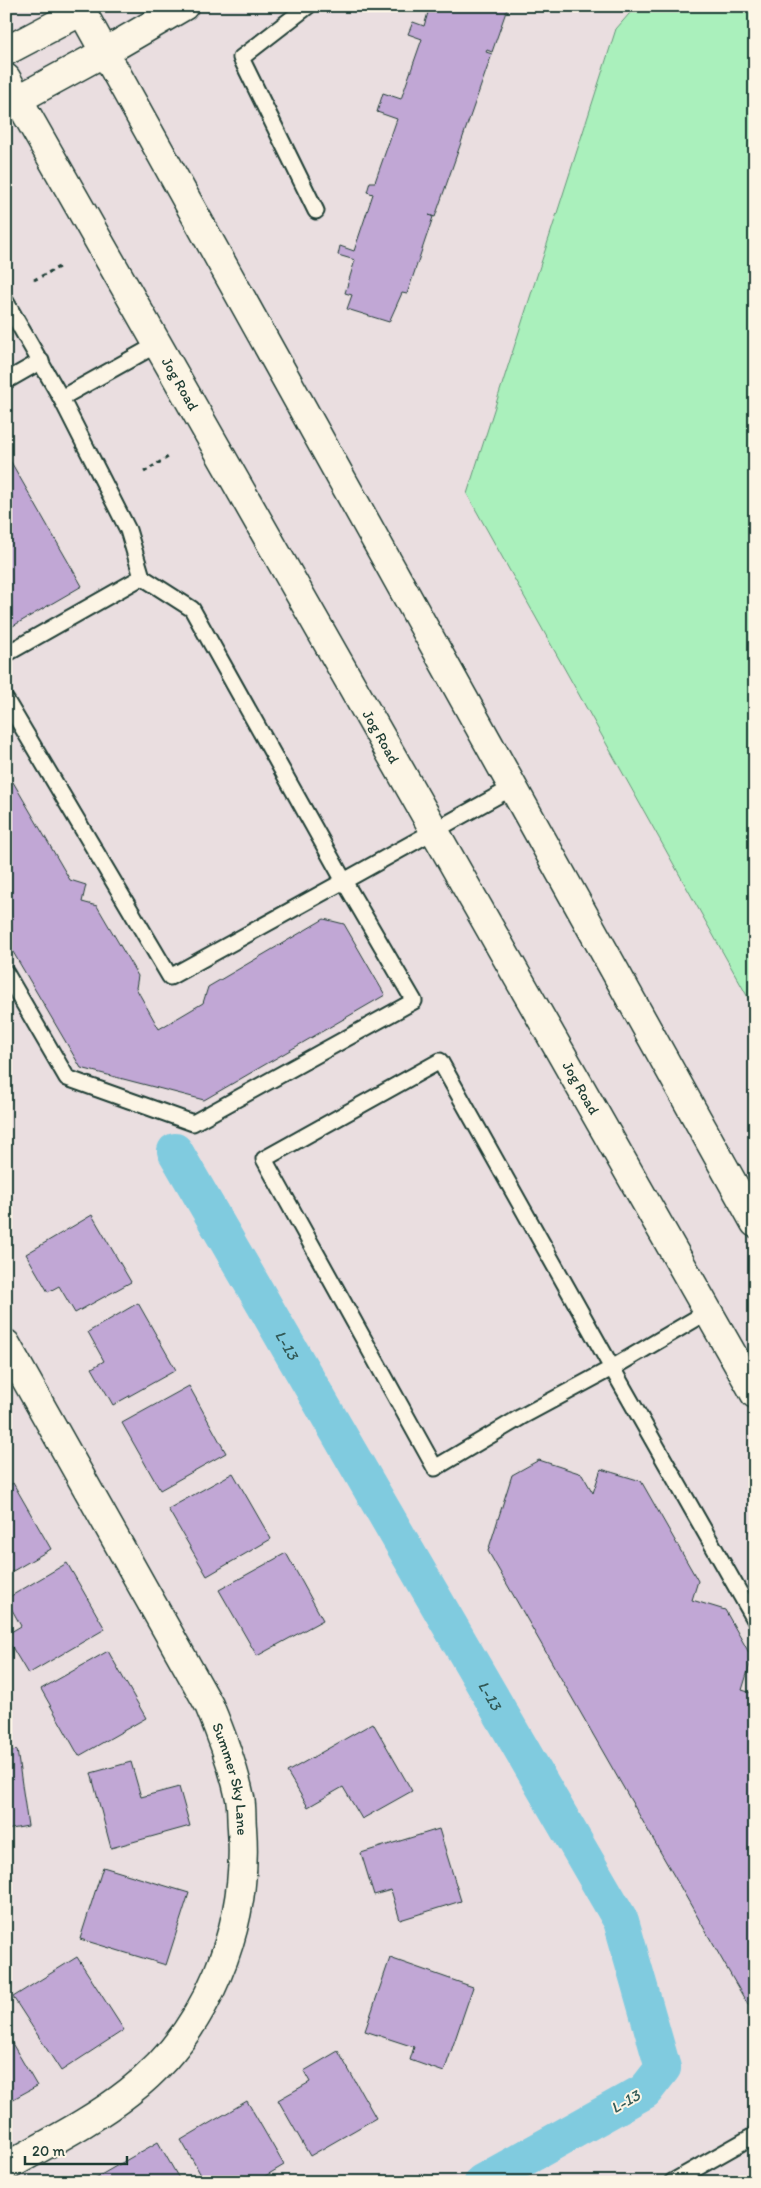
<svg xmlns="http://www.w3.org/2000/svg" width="761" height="2188" viewBox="0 0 761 2188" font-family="Itim,sans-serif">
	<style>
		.green { fill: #aaf0bc; stroke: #649678 }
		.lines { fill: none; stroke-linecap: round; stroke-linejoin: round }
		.canal { stroke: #80cbdf; stroke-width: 36 }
		.building { fill: #c1a7d5; stroke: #1f3d34 }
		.service-casing { stroke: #1f3d34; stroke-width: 19 }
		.minor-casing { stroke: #1f3d34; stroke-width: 31 }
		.tertiary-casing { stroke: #1f3d34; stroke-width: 31 }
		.secondary-casing { stroke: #1f3d34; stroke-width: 31 }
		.path { stroke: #1f3d34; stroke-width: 3; stroke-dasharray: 4 4; stroke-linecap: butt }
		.service { stroke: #fcf5e5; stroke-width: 15 }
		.minor { stroke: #fcf5e5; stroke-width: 28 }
		.tertiary { stroke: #fcf5e5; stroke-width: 28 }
		.secondary { stroke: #fcf5e5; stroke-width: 28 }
		.labels { text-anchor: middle; stroke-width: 4; stroke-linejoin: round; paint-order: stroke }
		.street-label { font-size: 15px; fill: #1f3d34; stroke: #fcf5e5 }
		.water-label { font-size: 16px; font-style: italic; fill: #325956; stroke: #fcf5e5 }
	</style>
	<rect width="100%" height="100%" fill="#eadee0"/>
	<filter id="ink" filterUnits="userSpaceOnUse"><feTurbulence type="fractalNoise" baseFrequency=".02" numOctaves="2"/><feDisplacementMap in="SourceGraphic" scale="10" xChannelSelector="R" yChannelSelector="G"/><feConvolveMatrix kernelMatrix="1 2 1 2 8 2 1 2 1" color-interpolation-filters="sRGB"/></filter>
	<g filter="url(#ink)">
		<polygon class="green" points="636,6 755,6 755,1010 467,494 616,29"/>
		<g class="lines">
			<path class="canal" id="s1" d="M 175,1151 L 621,1921 L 663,2068 L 645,2091 L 482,2182"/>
		</g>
		<g class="building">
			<polygon points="430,6 508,6 492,52 487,50 486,52 492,54 435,217 429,215 433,217 407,294 402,293 389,322 347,309 352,295 345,293 355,260 338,255 340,246 354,251 373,194 367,192 370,182 375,182 397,119 377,112 383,93 401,99 422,39 408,34 413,22 424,26"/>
			<polygon points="7,455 82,586 6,630 6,456"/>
			<polygon points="13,782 70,880 86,885 82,902 97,906 138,976 136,988 159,1029 203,1003 208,987 324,919 344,924 385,995 204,1100 81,1068 6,940 6,786"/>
			<polygon points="92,1215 131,1282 75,1313 59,1286 48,1292 26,1254"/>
			<polygon points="138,1303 176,1370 113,1405 92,1368 104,1361 88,1332"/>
			<polygon points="189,1386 226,1453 160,1490 122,1423"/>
			<polygon points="539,1460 582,1474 593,1493 601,1469 641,1481 698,1581 692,1600 725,1610 752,1658 742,1690 755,1694 755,2002 748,2005 488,1551 512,1475"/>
			<polygon points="233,1473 271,1539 207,1576 168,1509"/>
			<polygon points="13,1483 51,1549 6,1575 6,1487"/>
			<polygon points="286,1553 323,1620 257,1656 219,1590"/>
			<polygon points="67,1563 105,1629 28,1674 6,1637 6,1635 21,1626 6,1599"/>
			<polygon points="108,1651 146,1718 79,1756 41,1689"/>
			<polygon points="373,1723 412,1791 362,1819 343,1787 308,1807 287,1772"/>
			<polygon points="17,1750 28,1826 6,1830 6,1752"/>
			<polygon points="131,1762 141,1797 179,1787 190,1826 111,1848 91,1773"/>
			<polygon points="439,1829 461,1901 400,1920 391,1890 374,1895 361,1853"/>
			<polygon points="103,1867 189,1893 166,1965 80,1939"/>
			<polygon points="77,1957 124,2030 61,2071 13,1997"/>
			<polygon points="390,1958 473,1987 444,2072 410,2060 414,2047 365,2031"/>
			<polygon points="6,2033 37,2086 6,2103"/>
			<polygon points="338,2051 376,2118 310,2156 278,2100 310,2082 304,2071"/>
			<polygon points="247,2101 284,2165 255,2182 205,2182 181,2140"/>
			<polygon points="158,2142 181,2182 93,2182 92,2180"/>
		</g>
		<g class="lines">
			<g class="service-casing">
				<g id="service">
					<polyline points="308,6 241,58 316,211"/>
					<polyline points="6,302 61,398"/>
					<polyline points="6,381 41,361"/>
					<polyline points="142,577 128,530 61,398 156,345"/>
					<polyline points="6,654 142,577 192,609 344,881 513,787"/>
					<polyline points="6,700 170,977 344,881 414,1001 193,1123 67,1078 6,973"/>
					<polygon points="440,1061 612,1368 521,1417 435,1468 264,1159"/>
					<polyline points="707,1312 612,1368 755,1620"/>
					<polyline points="672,2182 755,2135"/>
				</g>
			</g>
			<g class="minor-casing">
				<g id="minor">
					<polyline points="105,52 184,6"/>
					<path id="s2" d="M 6,1344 L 209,1705 C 222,1736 233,1765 240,1798 C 242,1808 241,1818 242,1828 C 249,1926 208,2031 129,2092 C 91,2122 48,2143 6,2167"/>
				</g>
			</g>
			<g class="tertiary-casing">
				<g id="tertiary">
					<polyline points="6,51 82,11"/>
					<polyline points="6,106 105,52"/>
				</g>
			</g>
			<g class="secondary-casing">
				<g id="secondary">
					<polyline points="79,6 755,1223"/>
					<path id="s3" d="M 6,78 L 755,1394"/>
				</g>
			</g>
			<g class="path">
				<polyline points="34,280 61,266"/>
				<polyline points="144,472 168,457"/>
			</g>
			<use href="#service" class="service"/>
			<use href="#minor" class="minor"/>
			<use href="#tertiary" class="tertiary"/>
			<use href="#secondary" class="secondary"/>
		</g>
	</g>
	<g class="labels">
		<g class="street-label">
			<text dy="5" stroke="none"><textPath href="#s3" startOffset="352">Jog Road</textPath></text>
			<text dy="5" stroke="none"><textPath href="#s3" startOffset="758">Jog Road</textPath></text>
			<text dy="5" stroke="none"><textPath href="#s3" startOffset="1162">Jog Road</textPath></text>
			<text dy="5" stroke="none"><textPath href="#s2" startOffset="492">Summer Sky Lane</textPath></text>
		</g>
		<g class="water-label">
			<text dy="6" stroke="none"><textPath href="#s1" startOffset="224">L-13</textPath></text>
			<text dy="6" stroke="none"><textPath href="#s1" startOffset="629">L-13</textPath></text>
			<text transform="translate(625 2101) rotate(-30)" y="6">L-13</text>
		</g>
	</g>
	<rect width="761" height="2188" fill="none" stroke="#fcf5e5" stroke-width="25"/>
	<rect x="12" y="12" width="736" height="2163" fill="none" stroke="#1f3d34" stroke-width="2" filter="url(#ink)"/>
	<path d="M25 2156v8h102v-8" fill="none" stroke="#1f3d34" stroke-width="2.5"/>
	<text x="32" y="2156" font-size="15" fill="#1f3d34" stroke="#fcf5e5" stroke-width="4" paint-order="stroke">20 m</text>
</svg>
